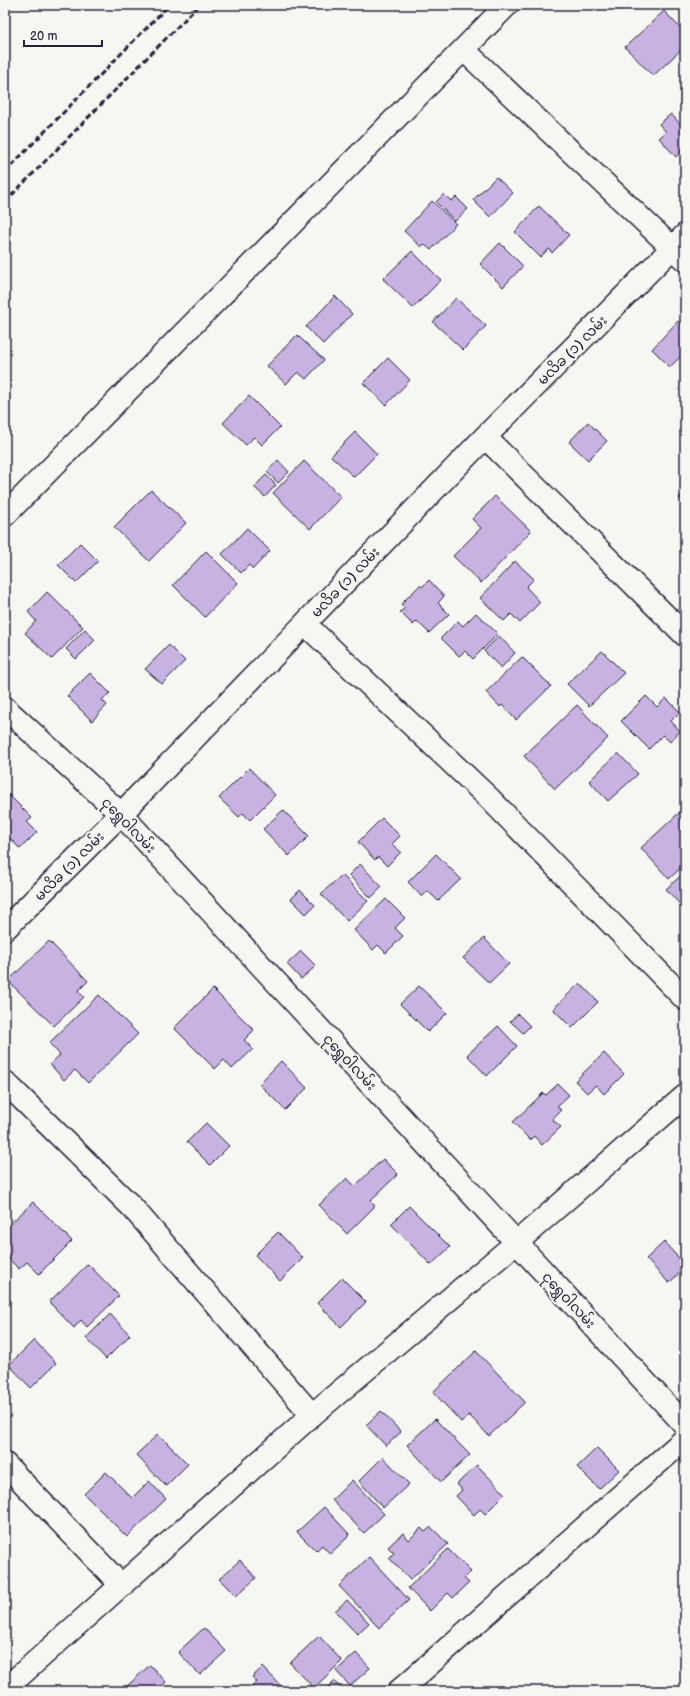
<svg xmlns="http://www.w3.org/2000/svg" width="690" height="1696" viewBox="0 0 690 1696" font-family="'Balsamiq Sans','Noto Sans Myanmar',sans-serif">
	<style>
		.building { fill: #c7b2e2; stroke: #22223b }
		.lines { fill: none; stroke-linecap: round; stroke-linejoin: round }
		.street-casing { stroke: #22223b; stroke-width: 25 }
		.secondary-casing { stroke: #22223b; stroke-width: 25 }
		.street { stroke: #f6f6f2; stroke-width: 22 }
		.secondary { stroke: #f6f6f2; stroke-width: 22 }
		.rail { stroke: #22223b; stroke-width: 3; stroke-dasharray: 6 3; stroke-linecap: butt }
		.labels { text-anchor: middle; stroke-width: 4; stroke-linejoin: round; paint-order: stroke }
		.street-label { font-size: 14px; fill: #22223b; stroke: #f6f6f2 }
	</style>
	<rect width="100%" height="100%" fill="#f6f6f2"/>
	<filter id="ink" filterUnits="userSpaceOnUse"><feTurbulence type="fractalNoise" baseFrequency=".025" numOctaves="2"/><feDisplacementMap in="SourceGraphic" scale="8" xChannelSelector="R" yChannelSelector="G"/><feConvolveMatrix kernelMatrix="1 2 1 2 8 2 1 2 1" color-interpolation-filters="sRGB"/></filter>
	<g filter="url(#ink)">
		<g class="building">
			<polygon points="664,11 685,33 685,46 653,76 625,47"/>
			<polygon points="671,114 685,129 685,148 676,157 659,138 666,132 659,124"/>
			<polygon points="496,177 513,193 490,217 473,200"/>
			<polygon points="444,194 451,201 456,197 468,209 455,221 436,202"/>
			<polygon points="432,201 456,224 431,250 424,244 421,247 404,231"/>
			<polygon points="539,206 569,235 552,253 549,249 540,257 515,232"/>
			<polygon points="500,243 523,266 503,287 480,264"/>
			<polygon points="412,251 441,280 413,308 383,279"/>
			<polygon points="335,296 352,314 323,344 306,327"/>
			<polygon points="456,298 486,326 463,350 433,322"/>
			<polygon points="678,321 685,328 685,352 670,367 652,349"/>
			<polygon points="297,335 324,360 306,379 298,372 286,384 267,366"/>
			<polygon points="388,358 410,380 386,405 363,383"/>
			<polygon points="249,396 280,427 262,445 254,437 246,445 223,423"/>
			<polygon points="588,422 607,441 588,460 569,442"/>
			<polygon points="355,432 377,454 354,477 331,456"/>
			<polygon points="278,460 289,472 278,483 267,472"/>
			<polygon points="304,461 341,497 310,529 273,493"/>
			<polygon points="266,475 276,485 265,497 254,487"/>
			<polygon points="151,490 186,523 149,561 114,527"/>
			<polygon points="685,492 685,504 679,498"/>
			<polygon points="495,496 531,531 481,583 453,556 481,528 472,519"/>
			<polygon points="247,528 270,551 253,569 249,565 241,573 222,554"/>
			<polygon points="80,543 98,561 76,583 58,565"/>
			<polygon points="206,551 238,583 205,617 173,585"/>
			<polygon points="515,561 534,579 526,587 540,602 520,623 511,614 504,621 480,598"/>
			<polygon points="429,580 444,596 438,603 449,614 429,633 417,621 413,625 400,612 405,608 401,604 420,585 422,587"/>
			<polygon points="47,592 83,627 52,659 25,633 36,621 28,612"/>
			<polygon points="476,613 498,634 473,659 465,651 459,656 441,638 458,621 463,626"/>
			<polygon points="85,629 95,640 76,659 66,649"/>
			<polygon points="499,636 515,653 501,668 484,651"/>
			<polygon points="169,645 185,661 162,684 145,669"/>
			<polygon points="602,651 624,673 589,706 567,684"/>
			<polygon points="522,657 551,686 516,720 502,705 500,707 486,692"/>
			<polygon points="90,673 110,693 102,700 107,705 92,721 67,696"/>
			<polygon points="646,696 657,707 666,698 680,712 671,721 680,731 670,742 663,735 649,749 621,721"/>
			<polygon points="577,705 608,738 555,789 524,756"/>
			<polygon points="618,753 638,774 608,801 589,781"/>
			<polygon points="249,768 275,795 250,820 243,813 239,817 219,798"/>
			<polygon points="5,791 32,818 27,822 37,832 20,849 11,839 8,841 5,838"/>
			<polygon points="283,810 309,836 289,856 263,829"/>
			<polygon points="680,812 685,818 685,864 669,879 641,848"/>
			<polygon points="382,818 400,836 392,844 401,852 387,866 378,857 375,860 358,842"/>
			<polygon points="436,854 461,879 438,901 428,891 422,897 408,882"/>
			<polygon points="360,864 382,887 371,898 349,875"/>
			<polygon points="685,872 685,910 666,889"/>
			<polygon points="342,875 368,901 347,921 321,894"/>
			<polygon points="300,890 315,905 306,914 291,899"/>
			<polygon points="386,899 405,918 395,928 403,936 386,953 378,945 373,950 354,930"/>
			<polygon points="484,938 509,964 489,983 463,958"/>
			<polygon points="49,941 88,981 78,991 84,997 54,1026 8,981"/>
			<polygon points="301,951 316,966 301,979 287,964"/>
			<polygon points="580,983 598,1002 572,1028 553,1009"/>
			<polygon points="419,986 447,1013 428,1032 400,1004"/>
			<polygon points="213,989 254,1030 244,1040 253,1049 232,1069 224,1060 215,1069 174,1028"/>
			<polygon points="99,995 138,1034 88,1083 75,1070 64,1080 50,1064 60,1055 49,1043"/>
			<polygon points="518,1014 530,1026 523,1033 510,1021"/>
			<polygon points="498,1026 517,1046 487,1076 467,1055"/>
			<polygon points="604,1053 624,1074 604,1094 596,1085 587,1093 575,1081"/>
			<polygon points="281,1061 307,1088 285,1110 259,1084"/>
			<polygon points="558,1084 569,1095 557,1106 561,1110 552,1119 561,1127 542,1145 534,1136 530,1140 513,1122 543,1093 546,1095"/>
			<polygon points="206,1123 229,1146 210,1165 187,1142"/>
			<polygon points="383,1159 398,1174 370,1201 375,1206 347,1234 319,1205 347,1178 355,1186"/>
			<polygon points="33,1202 72,1241 39,1274 27,1262 19,1269 5,1255 5,1229"/>
			<polygon points="409,1206 450,1247 431,1265 391,1224"/>
			<polygon points="278,1232 303,1258 280,1281 255,1255"/>
			<polygon points="664,1242 685,1265 685,1268 669,1283 646,1259"/>
			<polygon points="88,1264 119,1296 87,1327 81,1320 74,1328 49,1302"/>
			<polygon points="342,1278 366,1302 341,1327 317,1303"/>
			<polygon points="110,1314 130,1335 106,1359 86,1338"/>
			<polygon points="34,1340 56,1363 31,1388 9,1365"/>
			<polygon points="476,1351 525,1402 489,1436 469,1415 461,1422 433,1392"/>
			<polygon points="381,1411 401,1432 386,1446 366,1425"/>
			<polygon points="435,1419 470,1455 441,1482 407,1445"/>
			<polygon points="158,1434 188,1464 166,1486 136,1455"/>
			<polygon points="597,1448 619,1470 599,1489 577,1467"/>
			<polygon points="383,1457 409,1484 383,1508 359,1481"/>
			<polygon points="477,1465 505,1494 485,1514 480,1509 474,1515 456,1496 462,1490 457,1484"/>
			<polygon points="106,1472 132,1498 149,1481 166,1499 127,1537 84,1494"/>
			<polygon points="352,1480 384,1514 364,1533 332,1500"/>
			<polygon points="324,1507 350,1535 330,1554 322,1545 316,1551 297,1532"/>
			<polygon points="431,1527 448,1544 410,1580 389,1558 394,1553 388,1547 403,1533 409,1540 421,1528 425,1532"/>
			<polygon points="448,1549 471,1572 464,1578 469,1583 453,1598 448,1593 430,1611 408,1588"/>
			<polygon points="369,1557 409,1600 379,1628 339,1586"/>
			<polygon points="240,1560 256,1578 236,1596 219,1579"/>
			<polygon points="347,1600 369,1623 357,1634 335,1611"/>
			<polygon points="204,1628 226,1651 200,1675 178,1652"/>
			<polygon points="319,1636 342,1661 314,1688 290,1663"/>
			<polygon points="356,1653 370,1668 350,1686 336,1671"/>
			<polygon points="150,1665 166,1682 156,1691 130,1691 126,1687"/>
			<polygon points="263,1667 284,1689 282,1691 248,1691 257,1682 252,1677"/>
			<polygon points="334,1681 343,1691 324,1691"/>
		</g>
		<g class="lines">
			<g class="street-casing">
				<g id="street">
					<polyline points="464,50 685,260"/>
					<polyline points="485,437 685,635"/>
					<polyline points="5,515 507,5"/>
					<polyline points="305,624 489,798 685,999"/>
					<polyline points="5,929 121,814 485,437 685,235"/>
					<polyline points="5,1082 132,1207 312,1415"/>
					<polyline points="5,1464 122,1586"/>
					<polyline points="5,1689 312,1415 516,1243 685,1096"/>
					<polyline points="399,1691 685,1439"/>
				</g>
			</g>
			<g class="secondary-casing">
				<polyline id="secondary" points="5,708 121,814 685,1425"/>
			</g>
			<use href="#street" class="street"/>
			<use href="#secondary" class="secondary"/>
			<g class="rail">
				<polyline points="5,172 169,5"/>
				<polyline points="5,202 199,5"/>
			</g>
		</g>
	</g>
	<g class="labels">
		<g class="street-label">
			<text transform="translate(572 350) rotate(-45)" y="5">မလိခ (၁) လမ်း</text>
			<text transform="translate(345 582) rotate(-46)" y="5">မလိခ (၁) လမ်း</text>
			<text transform="translate(129 825) rotate(46)" y="5">ငုရွှေဝါလမ်း</text>
			<text transform="translate(69 866) rotate(-45)" y="5">မလိခ (၁) လမ်း</text>
			<text transform="translate(350 1062) rotate(47)" y="5">ငုရွှေဝါလမ်း</text>
			<text transform="translate(569 1300) rotate(47)" y="5">ငုရွှေဝါလမ်း</text>
		</g>
	</g>
	<rect width="690" height="1696" fill="none" stroke="#f6f6f2" stroke-width="20"/>
	<rect x="10" y="10" width="670" height="1676" fill="none" stroke="#22223b" stroke-width="1.5" filter="url(#ink)"/>
	<path d="M24 40v6h78v-6" fill="none" stroke="#22223b" stroke-width="2"/>
	<text x="30" y="40" font-size="12" fill="#22223b" stroke="#f6f6f2" stroke-width="3" paint-order="stroke">20 m</text>
</svg>
